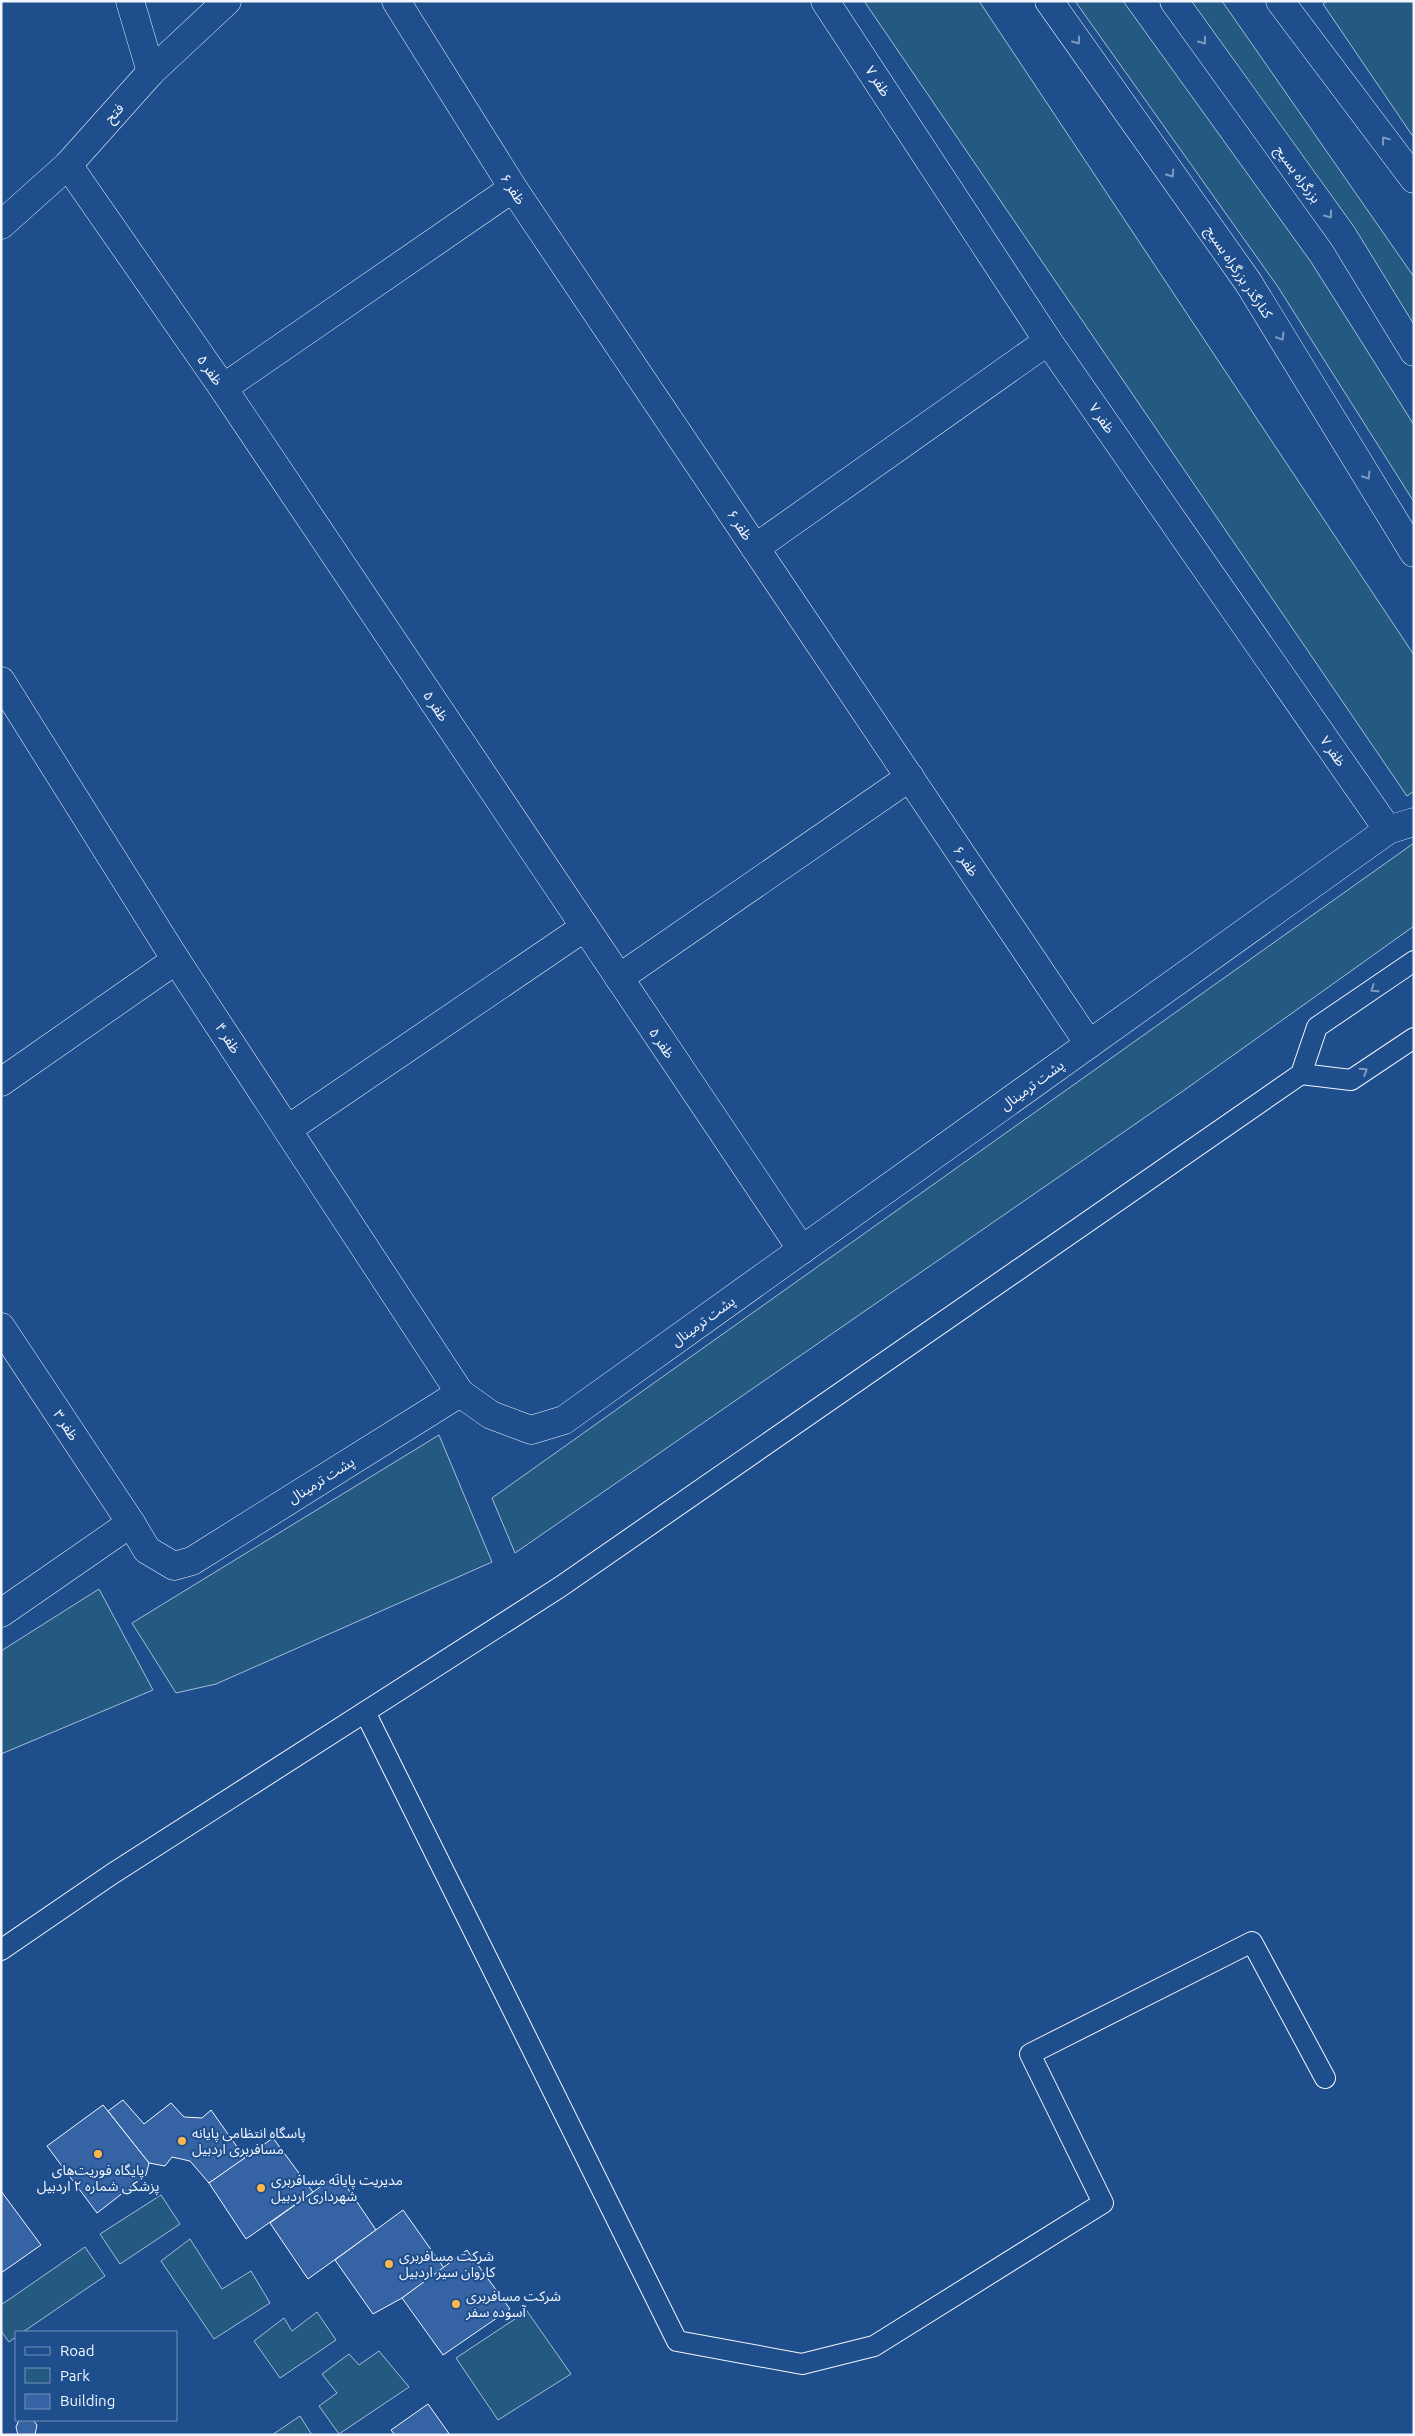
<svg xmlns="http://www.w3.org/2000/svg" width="1415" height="2436" viewBox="0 0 1415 2436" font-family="Ubuntu,'Noto Sans Arabic',sans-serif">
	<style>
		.green { fill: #245a82; stroke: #a8bbd7 }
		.building { fill: #3563a3; stroke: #f2f6ff }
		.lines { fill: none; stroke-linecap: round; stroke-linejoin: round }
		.lane-casing { stroke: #f2f6ff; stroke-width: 22 }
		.street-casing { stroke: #f2f6ff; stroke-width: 29 }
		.secondary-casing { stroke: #f2f6ff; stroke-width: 29 }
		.highway-casing { stroke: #f2f6ff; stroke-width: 29 }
		.lane { stroke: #1f4e8c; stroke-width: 20 }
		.street { stroke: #1f4e8c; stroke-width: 28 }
		.secondary { stroke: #1f4e8c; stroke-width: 28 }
		.highway { stroke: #1f4e8c; stroke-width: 28 }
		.oneway { stroke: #7e9ac0 }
		.poi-dot { fill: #ffb74d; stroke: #1f4e8c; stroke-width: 2 }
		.labels { text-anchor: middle; stroke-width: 4; stroke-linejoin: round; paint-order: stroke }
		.street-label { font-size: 14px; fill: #f2f6ff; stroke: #1f4e8c }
		.poi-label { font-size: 14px; fill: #f2f6ff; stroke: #1f4e8c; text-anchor: start }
	</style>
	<rect width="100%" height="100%" fill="#1f4e8c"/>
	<g class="green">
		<polygon points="864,1 979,1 1414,655 1414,791 1407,796"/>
		<polygon points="1075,1 1123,1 1311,262 1414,425 1414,502 1278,287"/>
		<polygon points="1189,1 1222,1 1414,277 1414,326"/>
		<polygon points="1328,1 1414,1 1414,138 1323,4"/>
		<polygon points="1414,843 1414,926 1183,1091 515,1553 492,1498"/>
		<polygon points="439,1435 492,1562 216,1684 176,1693 132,1623"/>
		<polygon points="99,1589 153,1690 1,1754 1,1651"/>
		<polygon points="161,2195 180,2224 120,2264 100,2234"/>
		<polygon points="190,2239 222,2289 251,2271 270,2303 214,2339 161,2261"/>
		<polygon points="85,2247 105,2276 23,2332 16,2332 16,2337 9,2342 1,2331 1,2305"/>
		<polygon points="527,2311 571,2374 498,2420 456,2358"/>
		<polygon points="317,2312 336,2340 280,2378 254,2341 284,2318 292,2331"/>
		<polygon points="379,2351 409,2387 339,2434 319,2406 337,2393 322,2374 349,2354 359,2365"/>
		<polygon points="300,2416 312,2435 272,2435"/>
	</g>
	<g class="building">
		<polygon points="123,2100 144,2124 171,2103 184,2117 202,2118 211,2110 245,2158 209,2183 190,2161 172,2157 165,2166 149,2163 108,2111"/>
		<polygon points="103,2105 149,2163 146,2175 97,2213 47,2146"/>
		<polygon points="273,2138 313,2192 246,2239 209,2183"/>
		<polygon points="338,2174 376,2230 308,2279 270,2223"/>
		<polygon points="1,2191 41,2245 1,2273"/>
		<polygon points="403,2210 444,2268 402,2298 373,2314 335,2260"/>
		<polygon points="467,2250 510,2309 443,2355 402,2298"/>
		<polygon points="428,2404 450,2435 395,2435 391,2430"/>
		<polygon points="19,2420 33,2420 37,2425 35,2435 18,2435 16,2427"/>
	</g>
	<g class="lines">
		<g class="lane-casing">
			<g id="lane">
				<polyline points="1301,1074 1351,1080 1414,1038"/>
				<polyline points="365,1712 560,1587 1301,1074 1317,1027 1414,961"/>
				<polyline points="1,1950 112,1874 365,1712 677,2341 802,2364 874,2346 1103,2203 1030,2054 1252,1942 1325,2078"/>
			</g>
		</g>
		<g class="street-casing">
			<g id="street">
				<polyline points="130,1 151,72"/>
				<polyline points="396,1 513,188 1089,1044"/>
				<polyline points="825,1 1048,341 1388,830"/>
				<polyline points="68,165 223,388 802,1250"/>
				<polyline points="223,388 513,188"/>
				<polyline points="755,548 1048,341"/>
				<polyline points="1,681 176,960 460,1393"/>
				<polyline points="619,978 910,777"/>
				<polyline points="1,1082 176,960"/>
				<polyline points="288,1129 585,927"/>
				<polyline points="1,1327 131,1523"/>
				<polyline points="1,1613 131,1523 147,1550 174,1566 192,1561 460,1393 491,1415 531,1430 564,1420 1388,830 1414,822"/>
			</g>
		</g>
		<g class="secondary-casing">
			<g id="secondary">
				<polyline points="1049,1 1248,282 1414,553"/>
				<polyline points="1,225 68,165 151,72 227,1"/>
			</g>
		</g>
		<g class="highway-casing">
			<g id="highway">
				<polyline points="1174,1 1343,236 1414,352"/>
				<polyline points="1280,1 1414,179"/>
			</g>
		</g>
		<use href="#lane" class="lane"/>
		<use href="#street" class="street"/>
		<use href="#secondary" class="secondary"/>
		<use href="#highway" class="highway"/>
	</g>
	<defs><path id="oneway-chevron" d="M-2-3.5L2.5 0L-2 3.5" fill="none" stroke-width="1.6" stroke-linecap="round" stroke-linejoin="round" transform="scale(1.25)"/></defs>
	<g class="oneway">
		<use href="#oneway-chevron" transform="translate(1077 41) rotate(55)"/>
		<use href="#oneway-chevron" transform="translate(1203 41) rotate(54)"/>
		<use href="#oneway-chevron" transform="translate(1385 140) rotate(-127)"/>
		<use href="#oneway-chevron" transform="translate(1171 174) rotate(55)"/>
		<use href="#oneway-chevron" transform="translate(1329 215) rotate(54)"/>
		<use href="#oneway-chevron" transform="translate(1281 337) rotate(58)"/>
		<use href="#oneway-chevron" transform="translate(1367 476) rotate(58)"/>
		<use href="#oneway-chevron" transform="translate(1374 989) rotate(146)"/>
		<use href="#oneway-chevron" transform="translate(1364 1071) rotate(-33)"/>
	</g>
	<g class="poi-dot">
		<circle cx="182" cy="2141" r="5"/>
		<circle cx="98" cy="2154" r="5"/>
		<circle cx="261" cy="2188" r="5"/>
		<circle cx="389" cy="2264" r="5"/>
		<circle cx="456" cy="2304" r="5"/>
	</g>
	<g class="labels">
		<g class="street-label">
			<text transform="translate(878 81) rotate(57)" y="5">ظفر ۷</text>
			<text transform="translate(114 113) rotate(-48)" y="5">فتح</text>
			<text transform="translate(1298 174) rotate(54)" y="5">بزرگراه بسیج</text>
			<text transform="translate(513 189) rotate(57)" y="5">ظفر ۶</text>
			<text transform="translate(1239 272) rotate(56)" y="5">کنارگذر بزرگراه بسیج</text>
			<text transform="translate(210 370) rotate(55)" y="5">ظفر ۵</text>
			<text transform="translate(1102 418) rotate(55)" y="5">ظفر ۷</text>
			<text transform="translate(740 525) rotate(56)" y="5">ظفر ۶</text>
			<text transform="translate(436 706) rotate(56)" y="5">ظفر ۵</text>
			<text transform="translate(1333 751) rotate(55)" y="5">ظفر ۷</text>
			<text transform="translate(966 861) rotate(56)" y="5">ظفر ۶</text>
			<text transform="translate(228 1038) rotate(57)" y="5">ظفر ۴</text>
			<text transform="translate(662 1043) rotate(56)" y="5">ظفر ۵</text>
			<text transform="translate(1032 1085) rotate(-36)" y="5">پشت ترمینال</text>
			<text transform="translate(703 1321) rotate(-36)" y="5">پشت ترمینال</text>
			<text transform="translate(66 1425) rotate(57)" y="5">ظفر ۳</text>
			<text transform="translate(321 1480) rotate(-32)" y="5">پشت ترمینال</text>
		</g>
		<g class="poi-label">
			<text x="192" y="2138">پاسگاه انتظامی پایانه<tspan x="192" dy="16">مسافربری اردبیل</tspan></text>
			<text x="98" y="2175" text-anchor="middle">پایگاه فوریت‌های<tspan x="98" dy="16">پزشکی شماره ۲ اردبیل</tspan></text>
			<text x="271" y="2185">مدیریت پایانه مسافربری<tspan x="271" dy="16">شهرداری اردبیل</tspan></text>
			<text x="399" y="2261">شرکت مسافربری<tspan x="399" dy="16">کاروان سیر اردبیل</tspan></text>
			<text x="466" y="2301">شرکت مسافربری<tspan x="466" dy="16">آسوده سفر</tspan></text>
		</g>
	</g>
	<rect width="1415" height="2436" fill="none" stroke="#f2f6ff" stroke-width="5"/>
	<rect x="15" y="2331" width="162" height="90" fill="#1f4e8c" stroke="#7391ba"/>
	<rect x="25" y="2347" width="25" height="8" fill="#1f4e8c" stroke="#7391ba"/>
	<text x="60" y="2356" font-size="15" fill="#f2f6ff">Road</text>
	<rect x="25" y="2368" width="25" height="15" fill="#245a82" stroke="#7391ba"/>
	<text x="60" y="2381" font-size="15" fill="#f2f6ff">Park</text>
	<rect x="25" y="2394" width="25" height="15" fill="#3563a3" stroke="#7391ba"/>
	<text x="60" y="2406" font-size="15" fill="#f2f6ff">Building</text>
</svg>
